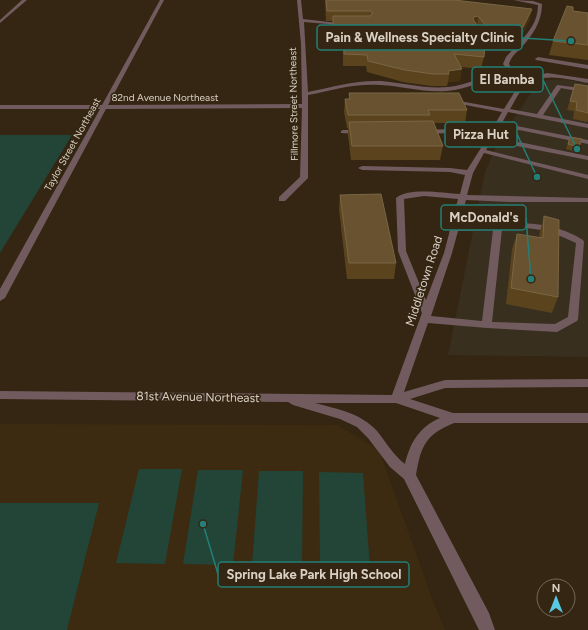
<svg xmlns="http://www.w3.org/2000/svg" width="588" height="630" viewBox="0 0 588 630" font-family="Figtree,sans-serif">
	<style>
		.commercial { fill: #382f1f }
		.built { fill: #3c2b10 }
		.green { fill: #224537 }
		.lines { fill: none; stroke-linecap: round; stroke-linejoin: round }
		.minor { fill: #715b5f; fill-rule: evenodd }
		.wall { fill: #5b431d }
		.shaded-wall { fill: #453111 }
		.building { fill: #68522f; stroke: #7a6646 }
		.labels { text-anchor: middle; stroke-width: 3.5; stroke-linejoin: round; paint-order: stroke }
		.far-street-label { font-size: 10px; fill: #d9d0c4; stroke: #342612 }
		.street-label { font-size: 12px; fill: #d9d0c4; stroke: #342612 }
		.leader { fill: none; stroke: #237f77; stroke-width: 1.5 }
		.callout-dot { fill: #237f77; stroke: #342612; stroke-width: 1.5 }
		.callout { fill: #342612; stroke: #237f77; stroke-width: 1.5 }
		.callout-label { font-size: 13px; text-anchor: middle; font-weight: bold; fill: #d9d0c4 }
	</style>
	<rect width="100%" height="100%" fill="#342612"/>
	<polygon class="commercial" points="563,79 588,84 588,357 448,355 485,172 497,144 539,81"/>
	<polygon class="built" points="0,424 337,425 379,450 432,598 445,630 0,630"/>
	<g class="green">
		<polygon points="0,135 72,135 0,253"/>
		<polygon points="139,469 182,469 165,564 116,563"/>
		<polygon points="198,470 243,470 233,565 183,564"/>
		<polygon points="259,471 303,471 302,566 252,565"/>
		<polygon points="319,472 363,473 370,568 320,567"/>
		<polygon points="0,503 99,503 67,630 0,630"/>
	</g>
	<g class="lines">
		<g class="minor">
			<polygon points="22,0 27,0 0,23 0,20"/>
			<path d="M 160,0 L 164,0 L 108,105 L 302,104 L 301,44 L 297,0 L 301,0 L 303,19 L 347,24 L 339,25 L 304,22 L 308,92 C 332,87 356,80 381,81 C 403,83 425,89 448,87 C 468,85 487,75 506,68 L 503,64 L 506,57 L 516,46 L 482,44 L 474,32 L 478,31 L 486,42 L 519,43 C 529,32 538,21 538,5 L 513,0 L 533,1 L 542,4 C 542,22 532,36 520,49 C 515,54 511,57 509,64 L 514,72 L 531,77 L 547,73 L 588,79 L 588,83 C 565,79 539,70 522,90 C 517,95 514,103 510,109 L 537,114 L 557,85 L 588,89 L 588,93 L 561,88 L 543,115 L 588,124 L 588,128 L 508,112 L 502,123 L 588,140 L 588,144 L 500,126 L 494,137 L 588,156 L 588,160 L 492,141 L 486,150 L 588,175 L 588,179 L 484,153 L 473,173 L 467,195 L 588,198 L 588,202 L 510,202 L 466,200 L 459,226 C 502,224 544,216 583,240 L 584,242 L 578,319 L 577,321 L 557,332 L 487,328 L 428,323 L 404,392 L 445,380 L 588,379 L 588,387 L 445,388 L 410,399 L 453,413 L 588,413 L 588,423 L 454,423 C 425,435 421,446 416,475 L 489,613 L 495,630 L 479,630 L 404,479 L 390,467 L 368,438 L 357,427 L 340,419 L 293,405 L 288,402 L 0,399 L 0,391 L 392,395 L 422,313 L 398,251 L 396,198 C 409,187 443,193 460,194 L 465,175 L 450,172 L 362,170 L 358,168 L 362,166 L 450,168 L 467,170 L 486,140 L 453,133 L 423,134 L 420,132 L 423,130 L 453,129 L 488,136 L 502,112 L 450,102 L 448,101 L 448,99 L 504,109 L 517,88 L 527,80 L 510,74 L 508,71 C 488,79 468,89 447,91 C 424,93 403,86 380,85 C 356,83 332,90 308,95 L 308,178 L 285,201 L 279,201 L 279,197 L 300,177 L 302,108 L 106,109 L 5,298 L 0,301 L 0,289 L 100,109 L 0,109 L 0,105 L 102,105 ZM 424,196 L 458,199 L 444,253 L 426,300 L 406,251 L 404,199 ZM 519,227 L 549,231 L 576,243 L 568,317 L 555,324 L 492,322 L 502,229 ZM 493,230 L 482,321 L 431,316 L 452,253 L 458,231 ZM 315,403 L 396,403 L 440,418 C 419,427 410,443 405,464 C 393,455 386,442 377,431 C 361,413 337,409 315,403 Z"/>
			<polygon points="538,57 588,65 588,69 536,60 535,59"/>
			<polygon points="343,130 361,130 364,132 361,134 341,133 341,131"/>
		</g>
	</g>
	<g class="wall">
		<polygon points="325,0 353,0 354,1 530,19 521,37 511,36 509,40 484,37 476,27 476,30 484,57 481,69 461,67 460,81 448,82 447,86 431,86 403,82 367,72 366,66 343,66 343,48 337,46 338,42 327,39 328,26 330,27 333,25 333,21 326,21"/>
		<polygon points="573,11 588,13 588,60 549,55 553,41"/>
		<polygon points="575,84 588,86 588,120 587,122 573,119 574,111 567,110"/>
		<polygon points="349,93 467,110 465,123 433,123 443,146 440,160 351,160 348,135 348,128 347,128 344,112 345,99 349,99"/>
		<polygon points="570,137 582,139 578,152 566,149"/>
		<polygon points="340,195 396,263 394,279 347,279 339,209"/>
		<polygon points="544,216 558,297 552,313 506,304 512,249 517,234 539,238 540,231"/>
	</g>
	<g class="shaded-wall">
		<polygon points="532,9 530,19 521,37 523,27"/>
		<polygon points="478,16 477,27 477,25 473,19 474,17"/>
		<polygon points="514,25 511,36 509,40 512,29"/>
		<polygon points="462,69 460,81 448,82 449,74 448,71"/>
	</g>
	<g class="building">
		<polygon points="326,0 353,0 354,1 358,0 454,0 532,9 523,27 514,25 512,29 486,26 478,16 474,17 473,19 477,25 472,25 485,45 484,57 454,54 462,69 448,71 449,74 433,74 405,70 368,61 367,55 344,54 344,37 338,35 338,31 328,28 328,26 330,27 333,24 333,16 370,16 373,13 370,11 327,11"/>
		<polygon points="567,6 573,7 573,11 588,13 588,45 553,41"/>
		<polygon points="575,84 588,86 588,113 576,110 577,102 570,101"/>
		<polygon points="349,93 459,93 467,110 428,110 430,115 348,115 345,99 350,99"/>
		<polygon points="433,121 443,146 352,146 349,122"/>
		<polygon points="570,137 582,139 579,147 568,144"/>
		<polygon points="381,194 396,263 349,263 340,195"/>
		<polygon points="544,216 559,220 558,297 511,288 517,234 543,238"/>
	</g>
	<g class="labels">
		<g class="far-street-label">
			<text x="165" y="101">82nd Avenue Northeast</text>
			<text transform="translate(293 104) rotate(-91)" y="4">Fillmore Street Northeast</text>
			<text transform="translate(72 144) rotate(-61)" y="4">Taylor Street Northeast</text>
		</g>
		<g class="street-label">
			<text transform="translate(424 281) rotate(-72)" y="4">Middletown Road</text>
			<text transform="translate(198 397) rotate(1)" y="4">81st Avenue Northeast</text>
		</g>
	</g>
	<path class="leader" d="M571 41L522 38M577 149L543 80M537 177L517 134M531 279L526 218M203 524L218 574"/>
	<g class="callout-dot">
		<circle cx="571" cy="41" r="4"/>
		<circle cx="577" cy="149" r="4"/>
		<circle cx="537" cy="177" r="4"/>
		<circle cx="531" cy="279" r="4"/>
		<circle cx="203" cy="524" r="4"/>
	</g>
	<g class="callout">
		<rect x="317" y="25" width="205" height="25" rx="4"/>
		<rect x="472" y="67" width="71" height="25" rx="4"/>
		<rect x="445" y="122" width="72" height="25" rx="4"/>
		<rect x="441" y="205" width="85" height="25" rx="4"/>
		<rect x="218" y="562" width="191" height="25" rx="4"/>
	</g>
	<g class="callout-label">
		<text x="420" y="42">Pain &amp; Wellness Specialty Clinic</text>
		<text x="507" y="84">El Bamba</text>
		<text x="481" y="139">Pizza Hut</text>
		<text x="484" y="222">McDonald's</text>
		<text x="314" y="579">Spring Lake Park High School</text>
	</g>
	<g transform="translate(556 598)"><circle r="19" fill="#342612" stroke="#766a59"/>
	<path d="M0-3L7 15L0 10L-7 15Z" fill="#58c9e3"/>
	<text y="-6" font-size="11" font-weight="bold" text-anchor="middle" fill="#d9d0c4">N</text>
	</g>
</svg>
